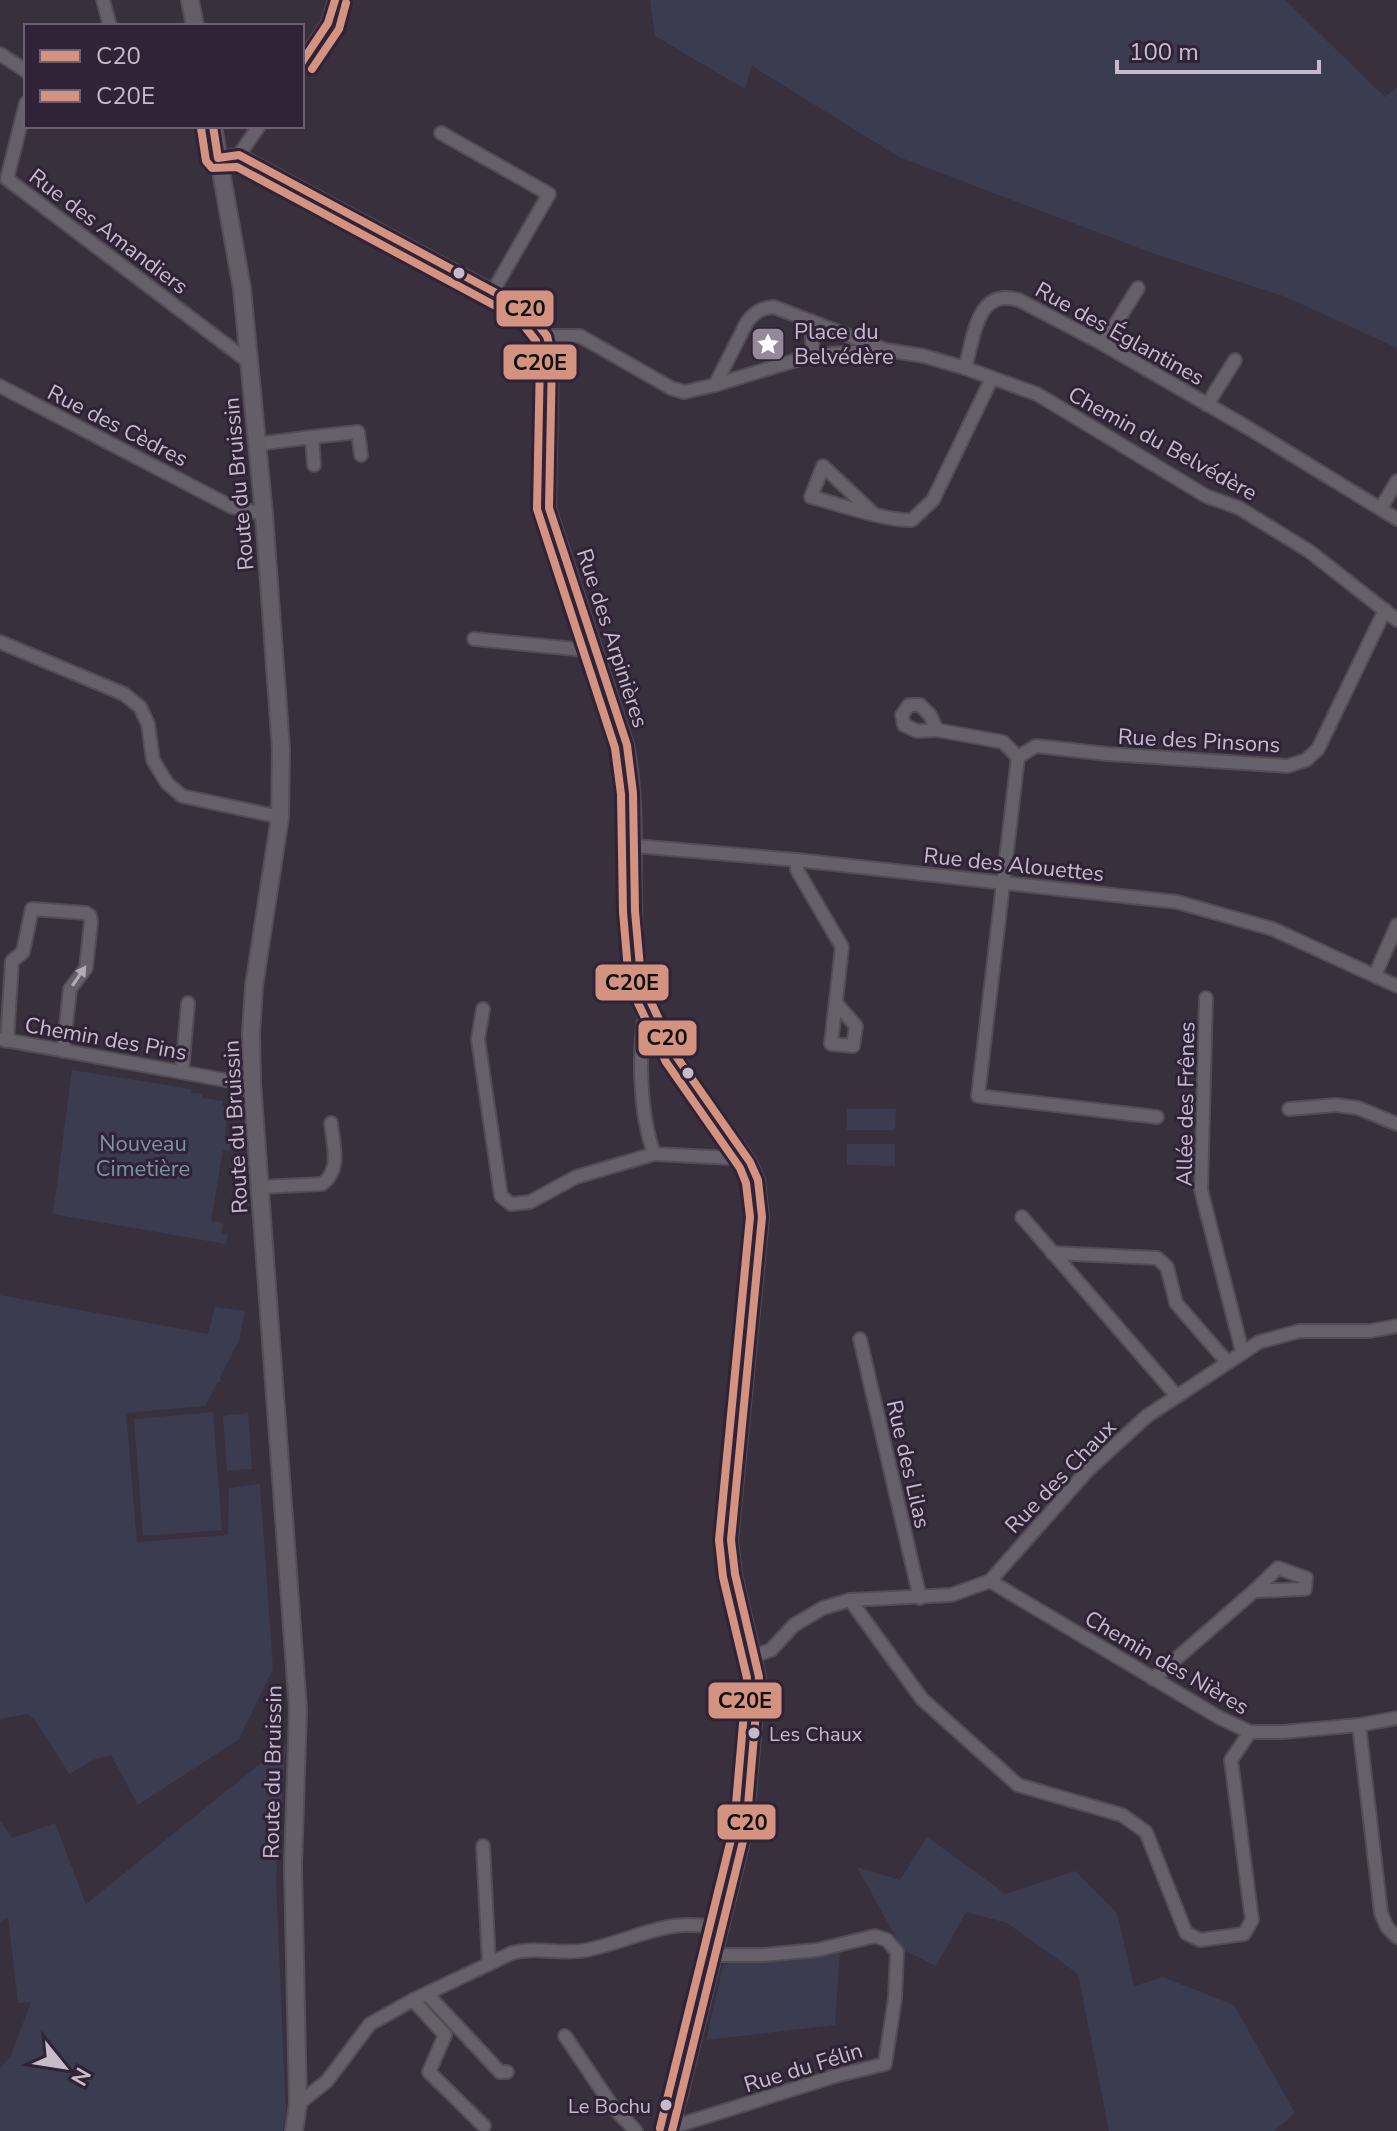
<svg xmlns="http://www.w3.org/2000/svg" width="1397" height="2131" viewBox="0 0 1397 2131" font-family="'Nunito Sans',sans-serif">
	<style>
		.green { fill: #3b3c50 }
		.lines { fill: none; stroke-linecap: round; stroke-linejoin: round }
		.street-casing { stroke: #524c55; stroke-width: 16 }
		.secondary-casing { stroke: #554d58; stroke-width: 20 }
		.street { stroke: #66606a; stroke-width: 12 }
		.secondary { stroke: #645e68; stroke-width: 16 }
		.bus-1-casing { stroke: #302237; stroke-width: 14 }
		.bus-2-casing { stroke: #302237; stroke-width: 14 }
		.bus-1 { stroke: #d49380; stroke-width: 8 }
		.bus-2 { stroke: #d49380; stroke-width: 8 }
		.oneway { fill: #b3a9b8 }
		.bus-dot { fill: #c6bbcb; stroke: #302237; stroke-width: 3 }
		.labels { text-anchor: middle; stroke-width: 6; stroke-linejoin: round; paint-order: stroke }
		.bus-label { font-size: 20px; fill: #c6bbcb; stroke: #302237; text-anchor: start }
		.street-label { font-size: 22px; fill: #c6bbcb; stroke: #302237 }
		.poi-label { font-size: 22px; fill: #c6bbcb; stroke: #302237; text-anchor: start }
		.park-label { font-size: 22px; fill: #7b959f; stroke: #302237 }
		.line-badge { stroke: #302237; stroke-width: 3 }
		.pale-badge-label { font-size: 22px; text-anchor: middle; font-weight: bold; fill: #111 }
	</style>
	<rect width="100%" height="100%" fill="#38303c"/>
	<g class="green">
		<polygon points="650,0 1285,0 1385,97 1397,87 1397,348 1286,297 1152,253 899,157 752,66 745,89 655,36"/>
		<polygon points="72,1070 191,1089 191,1093 202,1094 202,1098 223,1101 222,1106 228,1108 225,1140 231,1142 230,1151 223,1150 211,1221 223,1223 221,1234 228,1235 226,1244 53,1214"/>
		<polygon points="847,1109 896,1109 895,1130 847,1130"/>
		<polygon points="847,1144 895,1144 895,1166 847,1165"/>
		<polygon points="0,1295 208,1334 215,1307 245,1311 239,1340 220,1377 221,1381 217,1383 205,1406 126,1413 137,1542 228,1535 229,1488 260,1484 273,1669 239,1739 138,1805 111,1755 95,1759 69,1774 35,1720 27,1714 0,1719"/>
		<polygon points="213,1412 222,1530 143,1536 134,1419"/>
		<polygon points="248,1413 252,1469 227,1471 223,1416"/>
		<polygon points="286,1743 276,1879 286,2112 283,2131 0,2131 0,2069 11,2055 31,2002 18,2003 8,1917 0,1922 0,1820 12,1838 55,1823 86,1904"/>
		<polygon points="927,1837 1006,1894 1075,1871 1117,1913 1134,1986 1163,1977 1234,2005 1295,2113 1274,2131 1109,2131 1078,1974 1007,1923 966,1912 936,1966 903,1950 857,1867 900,1880"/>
		<polygon points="840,1951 835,2025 706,2040 723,1966 733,1961"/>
	</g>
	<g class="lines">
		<g class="street-casing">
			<g id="street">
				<polyline points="103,0 110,26"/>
				<polyline points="0,54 26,71"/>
				<polyline points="302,62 328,23 335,0"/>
				<polyline points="26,103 7,179 249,362"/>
				<polyline points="441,133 549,194 493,291"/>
				<polyline points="239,155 259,126"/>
				<path d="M 218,158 L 239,155 L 526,309 L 547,336 L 552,357 L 549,508 L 627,745 C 640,809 632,872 636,935 C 640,1023 701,1094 750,1162 L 758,1180 L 762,1217 L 731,1540 L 735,1574 L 759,1677 L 746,1829 L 672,2131"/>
				<polyline points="811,321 813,355"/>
				<polyline points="547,336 580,336 671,388 684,392 715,385 813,355 886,350 924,356 965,368 1037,394 1206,496 1239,508 1309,551 1397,620"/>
				<polyline points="1103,344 1138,288"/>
				<path d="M 965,368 C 974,338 976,287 1019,300 L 1103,344 L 1250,429 L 1397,519"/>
				<path d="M 715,385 L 747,322 C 755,312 761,308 774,307 L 883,349"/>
				<polyline points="0,386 232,507 264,514"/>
				<polyline points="1207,405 1235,360"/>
				<polyline points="312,437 358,432 361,455"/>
				<polyline points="257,444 312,437 314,465"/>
				<polyline points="1381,508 1397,481"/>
				<path d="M 873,513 L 823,466 L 811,497 C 839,504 885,521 912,520 L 933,500 L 992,378"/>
				<polyline points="474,639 595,651"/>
				<polyline points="0,642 124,694 140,707 148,724 153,760 167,783 182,796 280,817"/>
				<polyline points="937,730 917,731 904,725 902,715 909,705 920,705 930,715 937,730 1003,742 1018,757"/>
				<polyline points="636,846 797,860 1177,902 1273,929 1397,986"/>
				<polyline points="797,860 797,870 842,947 831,1044 853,1046 856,1026 836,1003"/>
				<polyline points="1375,975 1397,925"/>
				<polyline points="1206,998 1201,1190 1242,1351"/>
				<path d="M 648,1001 C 637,1045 639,1111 654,1154 L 732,1158 L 745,1155"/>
				<polyline points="483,1009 478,1039 501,1196 511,1204 530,1202 576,1177 654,1154"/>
				<polyline points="0,1039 230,1081 252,1082"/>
				<polyline points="7,1041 12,961 23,952 32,909 86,913 90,916 91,922 86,968 70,989 63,1051"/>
				<polyline points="182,1072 188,1003"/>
				<polyline points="1289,1109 1336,1105 1358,1108 1397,1124"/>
				<polyline points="1157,1117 978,1096 1018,757 1036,746 1108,754 1288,766 1306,760 1318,749 1385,610"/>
				<path d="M 260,1187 L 322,1184 C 342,1170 333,1145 331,1123"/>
				<polyline points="1022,1217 1176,1395"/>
				<polyline points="1052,1253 1157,1258 1167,1267 1176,1303 1227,1362"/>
				<polyline points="860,1339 920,1598"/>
				<polyline points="990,1581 1220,1718 1250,1732 1283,1732 1359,1725 1381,1913 1387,1927 1397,1937"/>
				<polyline points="850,1600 922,1699 1018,1785 1122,1815 1146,1832 1186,1933 1200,1940 1244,1934 1252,1920 1231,1760 1250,1732"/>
				<polyline points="756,1655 771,1650 794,1625 823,1608 850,1600 951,1595 990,1581 1088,1470 1147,1416 1259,1342 1300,1331 1370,1331 1397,1326"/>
				<polyline points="1153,1679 1254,1591 1305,1589 1306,1578 1278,1568 1254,1591"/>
				<polyline points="1359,1725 1397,1718"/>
				<polyline points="483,1846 489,1963"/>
				<polyline points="427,1994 500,2072 507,2072"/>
				<polyline points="413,2000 445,2035 429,2072 484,2126"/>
				<polyline points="565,2036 613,2107 636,2131"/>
				<path d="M 298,2104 L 327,2081 L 370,2024 L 413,2000 L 512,1953 C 537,1946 562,1955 587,1950 C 635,1940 670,1915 721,1929"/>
				<polyline points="673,2127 835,2076 885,2064 895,1998 897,1952 887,1940 875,1936 817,1950 763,1955 715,1955"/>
			</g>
		</g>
		<g class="secondary-casing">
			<g id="secondary">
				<polyline points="190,0 195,26"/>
				<polyline points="213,126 242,289 264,514 281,749 280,817 254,986 251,1033 252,1082 298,1709 293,1866 298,2104 294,2131"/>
			</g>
		</g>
		<use href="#street" class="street"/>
		<use href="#secondary" class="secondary"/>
		<g class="bus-1-casing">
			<g id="bus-1">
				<polyline points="302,62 328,23 335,0"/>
				<polyline points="213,126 218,158 239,155 526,309 547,336 552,357 549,508 627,745 633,793 635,911 640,967 649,998 676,1056 750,1162 758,1180 762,1217 731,1540 735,1574 759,1677 746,1829 672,2131"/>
			</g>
		</g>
		<g class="bus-2-casing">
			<g id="bus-2">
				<polyline points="312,69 339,29 346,3"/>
				<polyline points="201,128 206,161 212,168 237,167 518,318 536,341 540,358 537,509 615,748 621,794 623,912 628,970 638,1003 666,1062 740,1168 746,1183 750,1217 719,1540 723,1577 747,1678 734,1827 660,2128"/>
			</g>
		</g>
		<use href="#bus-1" class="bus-1"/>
		<use href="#bus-2" class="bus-2"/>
	</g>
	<defs><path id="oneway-solid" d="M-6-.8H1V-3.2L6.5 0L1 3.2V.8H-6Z" transform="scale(2)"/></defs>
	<use class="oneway" href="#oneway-solid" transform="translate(79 976) rotate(-56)"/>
	<defs>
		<g id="sight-square" transform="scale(1.8)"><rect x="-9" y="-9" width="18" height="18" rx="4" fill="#948a99" stroke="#302237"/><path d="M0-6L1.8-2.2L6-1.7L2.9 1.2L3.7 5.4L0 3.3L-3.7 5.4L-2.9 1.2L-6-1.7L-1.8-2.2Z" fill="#fff"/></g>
	</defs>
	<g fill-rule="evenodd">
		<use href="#sight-square" x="768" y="344"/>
	</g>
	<g class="bus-dot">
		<circle cx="459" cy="273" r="7"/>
		<circle cx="688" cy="1073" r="7"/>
		<circle cx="754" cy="1733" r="7"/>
		<circle cx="666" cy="2105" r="7"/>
	</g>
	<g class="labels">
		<g class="bus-label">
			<text x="769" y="1741">Les Chaux</text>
			<text x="651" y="2113" text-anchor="end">Le Bochu</text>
		</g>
		<g class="street-label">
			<text transform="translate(109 231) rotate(37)" y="8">Rue des Amandiers</text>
			<text transform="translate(1120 333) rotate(29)" y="8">Rue des Églantines</text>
			<text transform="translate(118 425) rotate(27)" y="8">Rue des Cèdres</text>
			<text transform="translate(1163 443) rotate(29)" y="8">Chemin du Belvédère</text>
			<text transform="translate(238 484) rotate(-95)" y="8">Route du Bruissin</text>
			<text transform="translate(613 638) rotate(72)" y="8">Rue des Arpinières</text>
			<text transform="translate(1199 740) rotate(3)" y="8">Rue des Pinsons</text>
			<text transform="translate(1014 864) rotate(6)" y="8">Rue des Alouettes</text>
			<text transform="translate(106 1038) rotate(10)" y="8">Chemin des Pins</text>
			<text transform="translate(1185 1104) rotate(-89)" y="8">Allée des Frênes</text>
			<text transform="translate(235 1127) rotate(-93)" y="8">Route du Bruissin</text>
			<text transform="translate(909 1464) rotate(77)" y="8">Rue des Lilas</text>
			<text transform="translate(1060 1476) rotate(-46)" y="8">Rue des Chaux</text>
			<text transform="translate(1167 1662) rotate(30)" y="8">Chemin des Nières</text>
			<text transform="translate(272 1772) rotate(-89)" y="8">Route du Bruissin</text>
			<text transform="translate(803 2067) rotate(-17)" y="8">Rue du Félin</text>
		</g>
		<g class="poi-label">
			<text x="794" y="339">Place du<tspan x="794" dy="25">Belvédère</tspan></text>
		</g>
		<g class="park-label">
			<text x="143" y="1151">Nouveau<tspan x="143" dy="25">Cimetière</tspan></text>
		</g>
	</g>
	<g class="line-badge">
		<rect x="495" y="289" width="60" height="39" rx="8" fill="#d49380"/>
		<rect x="502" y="343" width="76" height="38" rx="8" fill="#d49380"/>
		<rect x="594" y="963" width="76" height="39" rx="8" fill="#d49380"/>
		<rect x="637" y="1019" width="61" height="38" rx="8" fill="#d49380"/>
		<rect x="707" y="1681" width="76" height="39" rx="8" fill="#d49380"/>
		<rect x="716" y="1803" width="61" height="38" rx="8" fill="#d49380"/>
	</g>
	<g class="pale-badge-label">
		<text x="525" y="316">C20</text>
		<text x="540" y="370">C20E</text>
		<text x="632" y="990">C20E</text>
		<text x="667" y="1045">C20</text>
		<text x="745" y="1708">C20E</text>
		<text x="747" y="1830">C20</text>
	</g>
	<rect x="24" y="24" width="280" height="104" fill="#302237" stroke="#6c5f72" stroke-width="2"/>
	<rect x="40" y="50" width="40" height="12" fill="#d49380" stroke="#6c5f72" stroke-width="2"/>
	<text x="96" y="64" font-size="24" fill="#c6bbcb">C20</text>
	<rect x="40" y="90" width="40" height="12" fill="#d49380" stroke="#6c5f72" stroke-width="2"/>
	<text x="96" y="104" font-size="24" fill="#c6bbcb">C20E</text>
	<g transform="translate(64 2067) rotate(120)" stroke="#302237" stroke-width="6" paint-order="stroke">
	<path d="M0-6L14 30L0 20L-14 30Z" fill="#c6bbcb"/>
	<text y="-12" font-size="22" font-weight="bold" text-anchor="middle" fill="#c6bbcb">N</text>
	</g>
	<path d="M1117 60v12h202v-12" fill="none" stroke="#c6bbcb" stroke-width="4"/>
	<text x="1129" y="60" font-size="24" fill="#c6bbcb" stroke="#302237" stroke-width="6" paint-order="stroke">100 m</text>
</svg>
